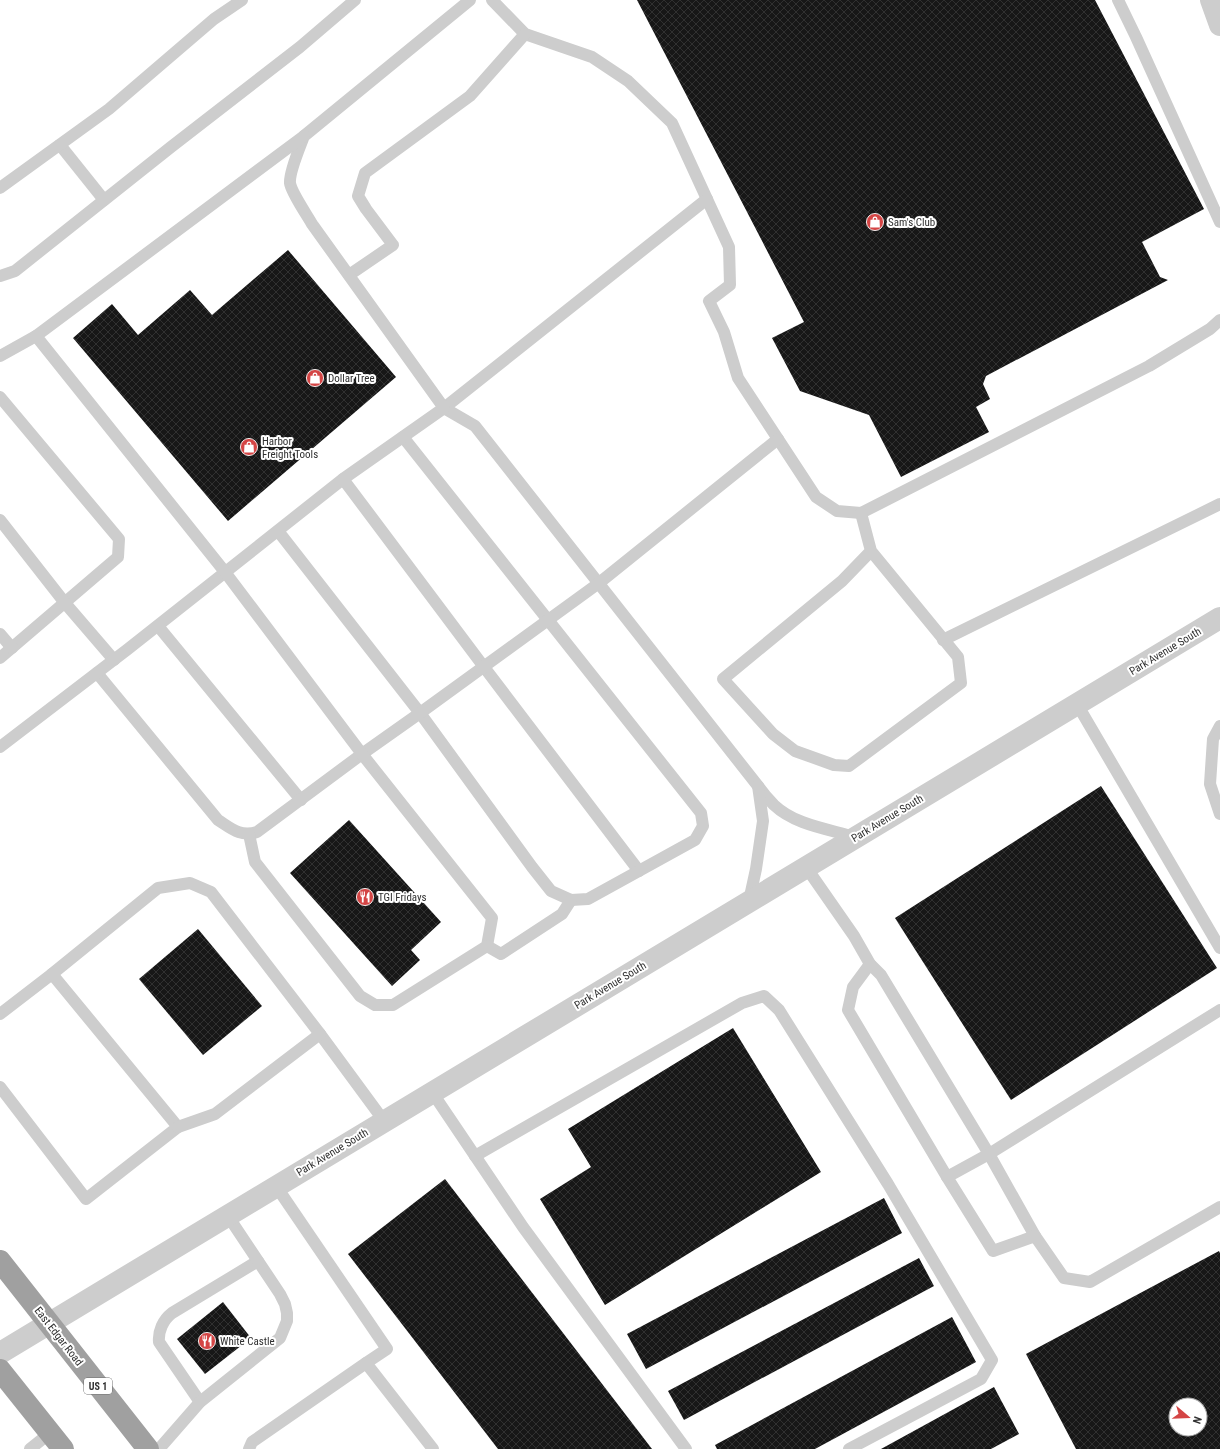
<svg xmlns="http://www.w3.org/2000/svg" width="1220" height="1449" viewBox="0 0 1220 1449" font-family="'Roboto Condensed',sans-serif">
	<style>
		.building { fill: url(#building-cross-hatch); fill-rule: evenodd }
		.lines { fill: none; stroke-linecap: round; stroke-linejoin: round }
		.service { stroke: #cdcdcd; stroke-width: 12 }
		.tertiary { stroke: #cdcdcd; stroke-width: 22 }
		.trunk { stroke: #a0a0a0; stroke-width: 22 }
		.labels { text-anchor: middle; stroke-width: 4; stroke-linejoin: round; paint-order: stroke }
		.shield { fill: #fff; stroke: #6e6e6e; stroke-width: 1 }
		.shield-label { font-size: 10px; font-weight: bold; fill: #303030 }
		.poi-label { font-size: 11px; fill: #303030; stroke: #fff; text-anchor: start }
		.street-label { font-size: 11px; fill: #303030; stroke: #fff }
	</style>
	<defs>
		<pattern id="building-cross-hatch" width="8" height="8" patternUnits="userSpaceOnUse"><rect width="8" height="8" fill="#171717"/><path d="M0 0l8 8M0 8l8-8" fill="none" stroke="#303030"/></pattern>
	</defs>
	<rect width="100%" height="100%" fill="#fff"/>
	<g class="building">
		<polygon points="637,0 1095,0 1204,209 1142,242 1160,277 1168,280 986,376 983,384 990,399 976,407 989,432 901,477 869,415 800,391 772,338 804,322"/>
		<polygon points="288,250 396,377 228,521 73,338 112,304 138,335 190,290 212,315"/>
		<polygon points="1101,786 1217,968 1011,1100 895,918"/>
		<polygon points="349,820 441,922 411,950 420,960 392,986 290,873"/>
		<polygon points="198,929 262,1006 203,1055 139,979"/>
		<polygon points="733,1028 821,1172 605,1305 540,1199 591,1167 568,1129"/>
		<polygon points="445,1179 652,1449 498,1449 348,1254"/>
		<polygon points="884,1198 902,1233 646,1369 627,1334"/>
		<path d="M 1219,1251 L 1220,1253 L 1220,1449 L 1076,1449 L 1026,1354 ZM 1176,1405 L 1200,1405 L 1200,1429 L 1176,1429 Z"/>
		<polygon points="919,1258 934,1286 684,1420 668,1391"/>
		<polygon points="223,1302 251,1338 205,1374 177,1339"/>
		<polygon points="952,1317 976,1362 815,1449 717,1449 715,1445"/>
		<polygon points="994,1387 1019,1434 991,1449 881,1449"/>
	</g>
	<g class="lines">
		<g class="service">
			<polyline points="492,0 525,34 592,57 628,81 672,123 729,247 730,285 709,301 724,332 738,378 816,497 837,511 861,513 1149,366 1210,329 1220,320"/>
			<polyline points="1118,0 1136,37 1220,222"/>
			<polyline points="60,145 104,200"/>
			<polyline points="0,188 109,109 214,19 242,0"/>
			<path d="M 707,199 L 444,408 L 475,426 L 758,786 C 763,793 768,799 774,805 C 795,825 828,829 855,837"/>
			<polyline points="349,275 393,245 366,209 358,196 365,173 470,96 525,34"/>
			<polyline points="0,276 15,271 171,147 300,47 355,0"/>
			<polyline points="0,356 36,336"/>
			<polyline points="0,397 119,539 118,557 0,658"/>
			<polyline points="343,479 484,667 639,871"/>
			<polyline points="861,513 871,551 958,657 961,683 849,766 834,765 795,751 773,734 723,679 842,581 871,551"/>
			<polyline points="0,520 65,603 114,660"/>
			<polyline points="278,531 420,713 532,867 551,891 571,900 588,899 695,840 703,826 701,813 403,437"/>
			<polyline points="158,626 301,800"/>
			<polyline points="0,634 12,648"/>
			<polyline points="943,640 1220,504"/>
			<path d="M 97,673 L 218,820 C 232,829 240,837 257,832 L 362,754 L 420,713 L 599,583 L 778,439"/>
			<polyline points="1077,704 1220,948"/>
			<polyline points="1220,726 1213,739 1210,784 1220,814"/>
			<path d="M 0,747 L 128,649 L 343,479 L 444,408 L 312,224 C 307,215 291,192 290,183 C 289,172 300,147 304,136 L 470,0"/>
			<polyline points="249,834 255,862 360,996 375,1005 393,1005 487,946 492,918 362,754 225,572 36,336 304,136"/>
			<polyline points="806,867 854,936 870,964 881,975 989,1154 1035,1236"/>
			<polyline points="749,901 756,869 763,821 758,786"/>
			<polyline points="487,946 501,954 562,914 571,900"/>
			<polyline points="870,964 853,987 848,1010 947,1177 993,1251 1035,1236 1064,1278 1090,1282 1220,1207"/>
			<polyline points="0,1014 52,974"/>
			<polyline points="0,1087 86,1199 178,1127 52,974 158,888 190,883 211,892 320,1034 384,1121"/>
			<polyline points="432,1092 523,1227 686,1449"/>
			<polyline points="178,1127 215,1114 320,1034"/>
			<polyline points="475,1156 742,1003 764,996 779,1010 888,1184 992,1360 981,1379 849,1449"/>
			<polyline points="947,1177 989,1154 1220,1010"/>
			<polyline points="276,1186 387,1349 366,1363"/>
			<path d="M 200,1402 L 159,1342 C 158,1331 163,1320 172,1313 L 258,1261"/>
			<polyline points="30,1449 50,1433"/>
			<polyline points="159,1449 200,1402 280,1338 287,1321 287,1313 285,1304 280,1294 228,1216"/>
			<polyline points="249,1449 252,1442 366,1363 433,1449"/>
		</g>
		<g class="tertiary">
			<polyline points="1211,0 1220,25"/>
			<polyline points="0,1353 1220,618"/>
		</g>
		<g class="trunk">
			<polyline points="0,1261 148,1449"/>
			<polyline points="0,1370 63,1449"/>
		</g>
	</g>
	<defs>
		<g id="shop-disc" transform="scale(0.9)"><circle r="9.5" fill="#d44545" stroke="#fff"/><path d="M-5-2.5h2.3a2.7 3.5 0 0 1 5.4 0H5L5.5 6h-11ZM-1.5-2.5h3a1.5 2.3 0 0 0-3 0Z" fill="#fff"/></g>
		<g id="restaurant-disc" transform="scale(0.9)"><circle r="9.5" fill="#d44545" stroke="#fff"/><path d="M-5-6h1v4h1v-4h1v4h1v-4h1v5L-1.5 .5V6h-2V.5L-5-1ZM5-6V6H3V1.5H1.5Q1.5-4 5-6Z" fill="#fff"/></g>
	</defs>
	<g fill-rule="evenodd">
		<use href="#shop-disc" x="875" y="222"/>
		<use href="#shop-disc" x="315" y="378"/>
		<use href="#shop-disc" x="249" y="447"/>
		<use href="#restaurant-disc" x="365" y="897"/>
		<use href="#restaurant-disc" x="207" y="1341"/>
	</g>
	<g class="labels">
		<rect class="shield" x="84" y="1378" width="28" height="16" rx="3"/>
		<g class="shield-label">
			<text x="98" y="1390">US 1</text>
		</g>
		<g class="poi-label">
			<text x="888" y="226">Sam's Club</text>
			<text x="328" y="382">Dollar Tree</text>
			<text x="262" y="445">Harbor<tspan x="262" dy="13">Freight Tools</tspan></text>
			<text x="378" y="901">TGI Fridays</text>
			<text x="220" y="1345">White Castle</text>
		</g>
		<g class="street-label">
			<text transform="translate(1165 651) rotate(-31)" y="4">Park Avenue South</text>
			<text transform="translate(887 818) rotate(-31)" y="4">Park Avenue South</text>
			<text transform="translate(610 985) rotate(-31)" y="4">Park Avenue South</text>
			<text transform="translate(332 1152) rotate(-31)" y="4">Park Avenue South</text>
			<text transform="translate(59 1336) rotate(52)" y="4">East Edgar Road</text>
		</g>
	</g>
	<g transform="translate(1188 1417) rotate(109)"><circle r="19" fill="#ffffff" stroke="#acacac"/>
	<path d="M0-3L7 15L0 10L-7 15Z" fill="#d44545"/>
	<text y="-6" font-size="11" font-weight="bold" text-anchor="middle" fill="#303030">N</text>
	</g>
</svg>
